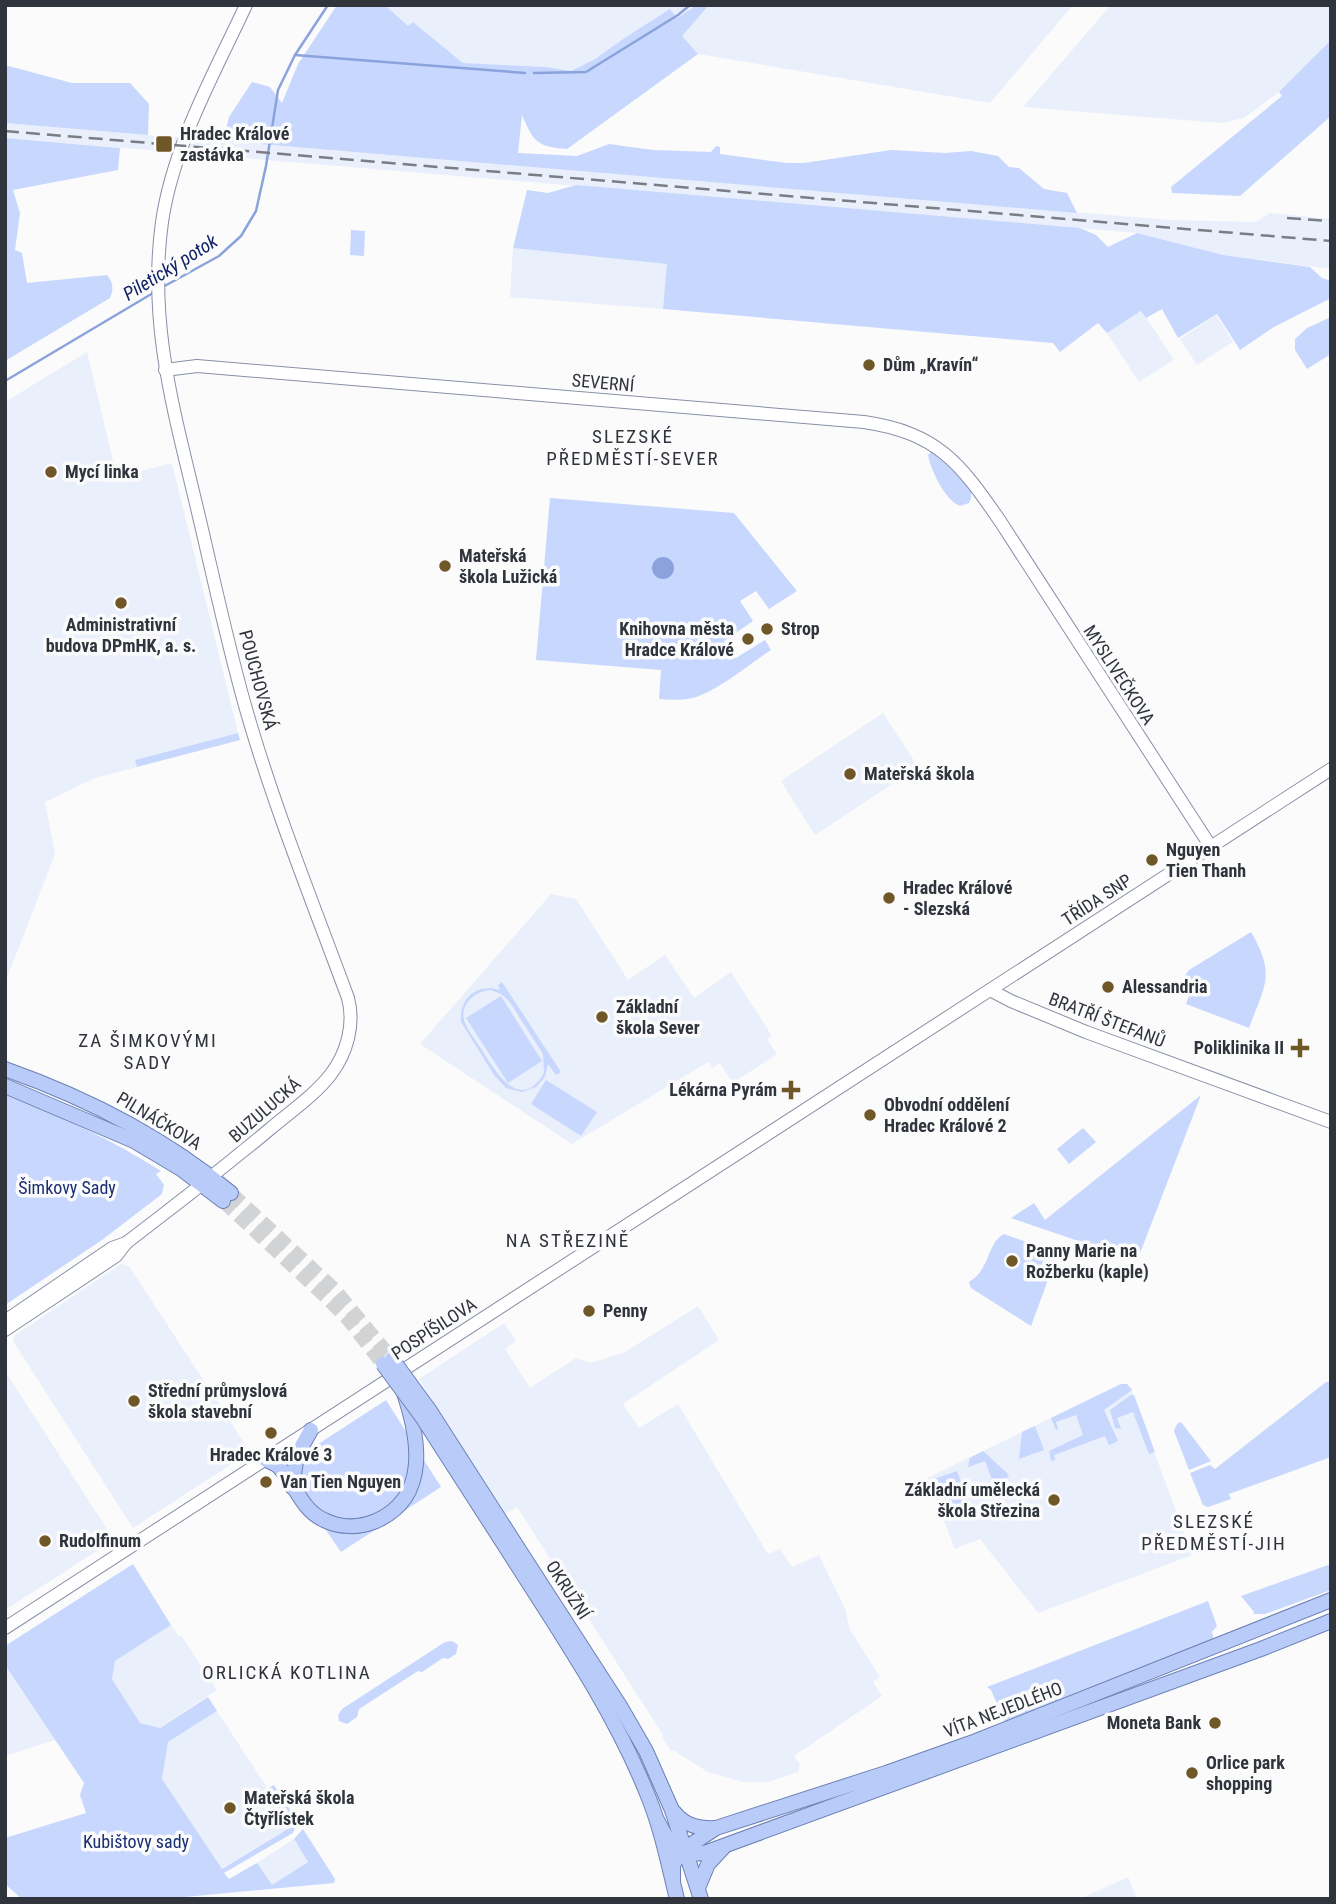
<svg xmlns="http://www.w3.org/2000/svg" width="1336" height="1904" viewBox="0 0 1336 1904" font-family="'Roboto Condensed',sans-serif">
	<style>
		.built { fill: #eaeffc }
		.green { fill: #c7d7fd; fill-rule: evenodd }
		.water { fill: #8ba3dd }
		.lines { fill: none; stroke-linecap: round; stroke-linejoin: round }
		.stream { stroke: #8ba3dd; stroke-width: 2.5 }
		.primary-tunnel { stroke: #d2d3d5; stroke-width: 14; stroke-dasharray: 14 7; stroke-linecap: butt }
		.secondary-casing { stroke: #8790a6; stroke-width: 14 }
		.primary-casing { stroke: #6b80b4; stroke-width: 16 }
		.secondary { stroke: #fff; stroke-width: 12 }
		.primary { stroke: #b9cbf8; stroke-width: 14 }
		.rail { stroke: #7a7d83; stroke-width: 2.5; stroke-dasharray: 14 7; stroke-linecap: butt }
		.primary-bridge-casing { stroke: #6b80b4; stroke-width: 16; stroke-linecap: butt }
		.primary-bridge { stroke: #b9cbf8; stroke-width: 14 }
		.poi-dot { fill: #705728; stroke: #fbfbfb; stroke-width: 2.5 }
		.labels { text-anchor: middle; stroke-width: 7; stroke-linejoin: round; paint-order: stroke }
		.poi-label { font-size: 18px; font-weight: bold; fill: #30343d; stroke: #fbfbfb; text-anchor: start }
		.street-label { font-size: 18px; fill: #30343d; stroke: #fbfbfb }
		.park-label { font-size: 18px; fill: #1a2e72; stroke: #fbfbfb }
		.water-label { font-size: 19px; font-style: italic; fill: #126; stroke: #fbfbfb }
		.neighbourhood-label { font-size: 19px; letter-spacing: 2px; fill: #30343d; stroke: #fbfbfb }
	</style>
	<rect width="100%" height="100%" fill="#fbfbfb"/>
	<g class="built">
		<polygon points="385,5 697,5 677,18 670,10 626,37 595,59 571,71 546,67 463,63 413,22 408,26"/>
		<polygon points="709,5 1073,5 990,103 698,54 681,36"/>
		<polygon points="1111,5 1331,5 1331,40 1283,89 1244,118 1221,123 1023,107"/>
		<polygon points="5,123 1169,220 1256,222 1270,213 1331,219 1331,269 1223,255 1137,233 5,138"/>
		<polygon points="513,248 668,264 663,309 510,297"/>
		<polygon points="1142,311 1174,360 1139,382 1107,333"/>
		<polygon points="1216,315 1233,342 1197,365 1180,339"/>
		<polygon points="87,352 117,477 172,463 238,733 135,760 137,767 95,778 45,802 55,854 5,983 5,402"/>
		<polygon points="883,713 918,767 815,835 781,781"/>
		<polygon points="551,894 576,899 628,980 665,955 694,998 731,972 772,1036 767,1039 777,1054 733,1083 720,1063 712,1068 708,1062 572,1144 420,1044"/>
		<polygon points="121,1264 129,1266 250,1452 133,1528 13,1341 14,1336"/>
		<polygon points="698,1306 719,1340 623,1404 639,1428 678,1404 768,1554 780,1549 792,1567 819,1555 846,1611 849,1628 880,1677 873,1682 882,1696 794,1756 800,1765 798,1772 768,1782 743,1782 708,1772 673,1750 671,1751 662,1737 663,1735 517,1507 505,1514 419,1379 504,1323 516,1341 505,1349 530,1388 576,1358 591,1363 625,1352"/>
		<polygon points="5,1371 114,1540 5,1610"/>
		<polygon points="1121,1384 1127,1384 1131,1388 1192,1555 1038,1613 980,1539 955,1549 927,1478"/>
		<polygon points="171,1625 179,1637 181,1635 217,1690 159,1728 140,1723 112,1679 115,1661"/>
		<polygon points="5,1665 55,1740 5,1756"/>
		<polygon points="217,1711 292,1826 221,1869 162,1779 168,1742"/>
		<polygon points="294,1839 308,1862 271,1886 257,1863"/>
		<polygon points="1128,1877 1137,1899 1080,1899"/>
	</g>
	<g class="green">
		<path d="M 337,5 L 385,5 L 408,26 L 413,22 L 463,63 L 546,67 L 571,71 L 595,59 L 626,37 L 670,9 L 677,18 L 697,5 L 709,5 L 682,36 L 698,54 L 567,149 C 537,147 533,141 522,115 L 518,153 L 577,156 L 609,144 L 653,150 L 711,152 L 716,146 L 720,147 L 720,154 L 787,163 L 804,163 L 891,150 L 945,153 L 971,151 L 998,156 L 1009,167 L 1019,168 L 1044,189 L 1067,193 L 1077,213 L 223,141 L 229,117 L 252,82 L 270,87 L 282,103 L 298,64 Z"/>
		<polygon points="1331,40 1331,116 1240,196 1172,193 1171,187 1282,96 1279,92"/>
		<polygon points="5,65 72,83 130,83 149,104 148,135 5,123"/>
		<path d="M 5,138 L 120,148 L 118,170 L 13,190 L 20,213 L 15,250 L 22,253 L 27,283 L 107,275 C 113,282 114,289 110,298 L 5,361 Z"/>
		<polygon points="576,185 1080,228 1096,235 1108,247 1137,233 1223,255 1310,267 1322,278 1331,281 1331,298 1274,327 1240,350 1217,314 1178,338 1162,309 1146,318 1141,311 1107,333 1098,323 1060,352 1053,343 663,309 667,264 513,248 527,190 548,193"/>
		<polygon points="351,230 365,231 364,256 350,255"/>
		<polygon points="1331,317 1331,354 1307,369 1295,350 1295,339 1307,328"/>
		<path d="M 932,451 L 950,465 L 971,490 L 971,498 L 969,503 L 960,506 C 945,500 931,471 928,455 Z"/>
		<path d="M 550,498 L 734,513 L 797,591 L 769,609 L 756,591 L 740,601 L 753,621 L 724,641 L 736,658 L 765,640 L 771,650 C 748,665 724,686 699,696 C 687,701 672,700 659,699 L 661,670 L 536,660 Z"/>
		<polygon points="238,733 240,740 137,767 135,760"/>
		<path d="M 1251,932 C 1276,975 1265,984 1249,1028 L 1186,1004 L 1189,996 L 1183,985 L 1185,979 L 1183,978 L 1189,970 Z"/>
		<path d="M 502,982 L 561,1072 L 556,1075 L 548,1064 L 545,1077 L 536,1087 L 522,1092 L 506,1088 L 494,1075 L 461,1022 C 459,997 478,983 500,990 L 498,985 ZM 491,990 L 501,994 L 509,1001 L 543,1054 L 544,1073 C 520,1114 495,1071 482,1050 C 477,1042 469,1032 465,1023 C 458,1005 475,991 491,990 Z"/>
		<polygon points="501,996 542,1061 508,1083 466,1018"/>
		<polygon points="546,1080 597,1112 581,1136 531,1104"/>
		<path d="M 5,1093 C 59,1116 111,1139 161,1171 L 156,1174 L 164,1185 L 162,1194 L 102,1240 L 5,1305 Z"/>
		<polygon points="1201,1095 1137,1261 1011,1218 1034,1203 1045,1220"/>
		<polygon points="1083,1128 1096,1142 1069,1164 1057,1149"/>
		<path d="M 1004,1234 L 1058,1253 L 1031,1326 L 971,1288 L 969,1282 C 991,1269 986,1244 1004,1234 Z"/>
		<polygon points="1326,1382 1331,1382 1331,1457 1229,1494 1231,1499 1208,1507 1203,1505 1190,1473 1210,1465 1215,1469"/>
		<polygon points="1121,1384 1127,1384 1132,1390 1104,1410 1118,1441 1109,1445 1105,1436 1054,1455 1055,1460 1051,1461 1049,1451 1083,1435 1076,1415 1056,1422 1058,1429 1056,1430 1051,1418"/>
		<polygon points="1131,1395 1134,1395 1155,1452 1149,1454 1133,1412 1117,1418 1121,1429 1115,1428 1110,1410"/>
		<polygon points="386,1400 441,1487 341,1552 300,1492 298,1477 303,1454"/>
		<polygon points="1181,1422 1211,1461 1189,1470 1174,1431 1177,1424"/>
		<polygon points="1035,1426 1044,1450 1019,1459 1022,1432"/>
		<polygon points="983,1451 1007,1473 1009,1477 993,1482 985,1461 968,1467 970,1458"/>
		<polygon points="957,1471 971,1508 948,1516 934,1479"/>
		<polygon points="133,1564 171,1625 115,1661 112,1679 140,1723 160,1728 208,1697 217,1711 168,1742 162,1779 222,1869 291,1827 267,1789 274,1785 298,1822 293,1833 224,1873 229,1879 257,1863 272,1885 308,1862 294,1839 303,1829 335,1879 334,1883 164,1899 22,1899 5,1884 5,1838 86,1813 80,1795 84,1783 5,1665 5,1646"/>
		<polygon points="1331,1564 1331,1590 1265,1614 1253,1614 1254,1612 1241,1596"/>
		<polygon points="1208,1601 1217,1626 1212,1632 1214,1639 1006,1724 991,1690 987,1687"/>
		<polygon points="452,1641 458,1645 456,1654 448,1659 443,1658 422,1672 418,1671 359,1709 357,1717 347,1724 339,1721 338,1715 342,1709 445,1642"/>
	</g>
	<circle class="water" cx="663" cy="568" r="11"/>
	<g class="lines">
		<g class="stream">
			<polyline points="295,55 525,73"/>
			<polyline points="534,73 586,72 678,15 690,5"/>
			<polyline points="161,288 219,256 241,236 256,211 266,166 278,90 295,55 328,5"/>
			<polyline points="5,381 153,293"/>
		</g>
		<g class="primary-tunnel">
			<polyline points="231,1193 335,1290 392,1359"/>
			<polyline points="223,1201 326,1297 347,1318 383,1364"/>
		</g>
		<g class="secondary-casing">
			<g id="secondary">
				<path d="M 165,370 L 197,366 L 864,422 C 938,433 960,463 1000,521 L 1211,847"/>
				<polyline points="990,990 1011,1001 1086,1032 1331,1122"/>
				<path d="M 5,1321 L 112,1248 L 126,1243 C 175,1206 223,1168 270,1129 C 290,1112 315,1095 331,1074 C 347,1053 355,1024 348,998 C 313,903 274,807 246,709 C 227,643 213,575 197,508 C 174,411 148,323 162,222 C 173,146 214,74 246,5"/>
				<polyline points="5,1330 116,1256 126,1243"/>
				<polyline points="5,1628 1331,769"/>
			</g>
		</g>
		<g class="primary-casing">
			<g id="primary">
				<path d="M 5,1069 C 87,1098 164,1137 231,1193"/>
				<polyline points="5,1086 134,1141 181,1169 223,1201"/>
				<path d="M 265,1459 C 270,1462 276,1464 279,1467 C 295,1483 301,1510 324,1520 C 340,1528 359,1528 376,1521 C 430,1497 419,1438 404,1393"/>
				<polyline points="292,1487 297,1455 311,1430"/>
				<polyline points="514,1542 620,1706 646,1751 672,1810 701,1899"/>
				<path d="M 505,1546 C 555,1625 611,1705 646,1791 C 661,1826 668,1863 677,1899"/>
				<path d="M 674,1812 C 685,1826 699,1829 715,1828"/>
				<path d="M 657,1820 C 669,1844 678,1859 707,1852 L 1261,1649 L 1331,1621"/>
				<polyline points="673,1881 673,1865 681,1851 716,1828 886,1773 976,1741 1331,1600"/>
				<polyline points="698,1888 708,1864 723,1848"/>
			</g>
		</g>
		<use href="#secondary" class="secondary"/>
		<use href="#primary" class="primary"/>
		<g class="rail">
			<polyline points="5,131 1331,241"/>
			<polyline points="1287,218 1331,221"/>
		</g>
		<g class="primary-bridge-casing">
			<g id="primary-bridge">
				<polyline points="392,1359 430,1411 514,1542"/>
				<polyline points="383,1364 422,1417 505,1546"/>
			</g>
		</g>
		<use href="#primary-bridge" class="primary-bridge"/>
	</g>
	<g class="poi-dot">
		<rect x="155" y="135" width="18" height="18" rx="3.5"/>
		<circle cx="869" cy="365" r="7"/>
		<circle cx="51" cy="472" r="7"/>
		<circle cx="445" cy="566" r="7"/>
		<circle cx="121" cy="603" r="7"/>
		<circle cx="767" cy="629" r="7"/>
		<circle cx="748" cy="639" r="7"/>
		<circle cx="850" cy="774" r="7"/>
		<circle cx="1152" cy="860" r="7"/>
		<circle cx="889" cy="898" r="7"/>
		<circle cx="1108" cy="987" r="7"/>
		<circle cx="602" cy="1017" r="7"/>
		<path d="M1296.5 1037.5h7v7h7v7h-7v7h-7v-7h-7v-7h7z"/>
		<path d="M787.5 1079.5h7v7h7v7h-7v7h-7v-7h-7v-7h7z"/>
		<circle cx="870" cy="1115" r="7"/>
		<circle cx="1012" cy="1261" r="7"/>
		<circle cx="589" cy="1311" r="7"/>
		<circle cx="134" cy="1401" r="7"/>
		<circle cx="271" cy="1433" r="7"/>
		<circle cx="266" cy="1482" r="7"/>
		<circle cx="1054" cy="1500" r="7"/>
		<circle cx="45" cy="1541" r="7"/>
		<circle cx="1215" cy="1723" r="7"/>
		<circle cx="1192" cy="1773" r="7"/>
		<circle cx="230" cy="1808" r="7"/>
	</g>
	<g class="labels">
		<g class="poi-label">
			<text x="180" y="140">Hradec Králové<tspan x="180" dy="21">zastávka</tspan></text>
			<text x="883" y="371">Dům „Kravín“</text>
			<text x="65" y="478">Mycí linka</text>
			<text x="459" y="562">Mateřská<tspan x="459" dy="21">škola Lužická</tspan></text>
			<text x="121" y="631" text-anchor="middle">Administrativní<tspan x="121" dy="21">budova DPmHK, a. s.</tspan></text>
			<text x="734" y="635" text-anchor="end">Knihovna města<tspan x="734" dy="21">Hradce Králové</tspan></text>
			<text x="781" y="635">Strop</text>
			<text x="864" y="780">Mateřská škola</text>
			<text x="1166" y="856">Nguyen<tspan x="1166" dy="21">Tien Thanh</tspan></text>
			<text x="903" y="894">Hradec Králové<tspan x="903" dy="21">- Slezská</tspan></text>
			<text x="1122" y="993">Alessandria</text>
			<text x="616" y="1013">Základní<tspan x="616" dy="21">škola Sever</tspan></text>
			<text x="1284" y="1054" text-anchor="end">Poliklinika II</text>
			<text x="777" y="1096" text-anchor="end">Lékárna Pyrám</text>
			<text x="884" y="1111">Obvodní oddělení<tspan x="884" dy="21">Hradec Králové 2</tspan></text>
			<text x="1026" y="1257">Panny Marie na<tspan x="1026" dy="21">Rožberku (kaple)</tspan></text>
			<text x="603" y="1317">Penny</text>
			<text x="148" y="1397">Střední průmyslová<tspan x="148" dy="21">škola stavební</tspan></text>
			<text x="271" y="1461" text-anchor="middle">Hradec Králové 3</text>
			<text x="280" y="1488">Van Tien Nguyen</text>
			<text x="1040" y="1496" text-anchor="end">Základní umělecká<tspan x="1040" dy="21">škola Střezina</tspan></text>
			<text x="59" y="1547">Rudolfinum</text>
			<text x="1201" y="1729" text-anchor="end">Moneta Bank</text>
			<text x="1206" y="1769">Orlice park<tspan x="1206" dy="21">shopping</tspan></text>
			<text x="244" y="1804">Mateřská škola<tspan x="244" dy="21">Čtyřlístek</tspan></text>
		</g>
		<g class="street-label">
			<text transform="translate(603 383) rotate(5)" y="6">SEVERNÍ</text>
			<text transform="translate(1119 675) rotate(57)" y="6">MYSLIVEČKOVA</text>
			<text transform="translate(258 680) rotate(75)" y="6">POUCHOVSKÁ</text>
			<text transform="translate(1097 900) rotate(-33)" y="6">TŘÍDA SNP</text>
			<text transform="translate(1107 1020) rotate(21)" y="6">BRATŘÍ ŠTEFANŮ</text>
			<text transform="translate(265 1110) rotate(-41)" y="6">BUZULUCKÁ</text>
			<text transform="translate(159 1121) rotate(31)" y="6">PILNÁČKOVA</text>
			<text transform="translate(434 1329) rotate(-33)" y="6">POSPÍŠILOVA</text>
			<text transform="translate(568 1590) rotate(57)" y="6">OKRUŽNÍ</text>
			<text transform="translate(1003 1710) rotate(-21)" y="6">VÍTA NEJEDLÉHO</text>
		</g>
		<g class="park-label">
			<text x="67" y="1194">Šimkovy Sady</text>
			<text x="136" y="1848">Kubištovy sady</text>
		</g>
		<g class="water-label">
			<text transform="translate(170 267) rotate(-32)" y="7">Piletický potok</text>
		</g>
		<g class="neighbourhood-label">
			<text x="633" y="443">SLEZSKÉ<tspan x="633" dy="22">PŘEDMĚSTÍ-SEVER</tspan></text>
			<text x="148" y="1047">ZA ŠIMKOVÝMI<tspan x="148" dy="22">SADY</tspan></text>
			<text x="568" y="1247">NA STŘEZINĚ</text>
			<text x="1214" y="1528">SLEZSKÉ<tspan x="1214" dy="22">PŘEDMĚSTÍ-JIH</tspan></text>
			<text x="287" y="1679">ORLICKÁ KOTLINA</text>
		</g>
	</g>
	<rect width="1336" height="1904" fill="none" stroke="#30343d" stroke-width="14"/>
</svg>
